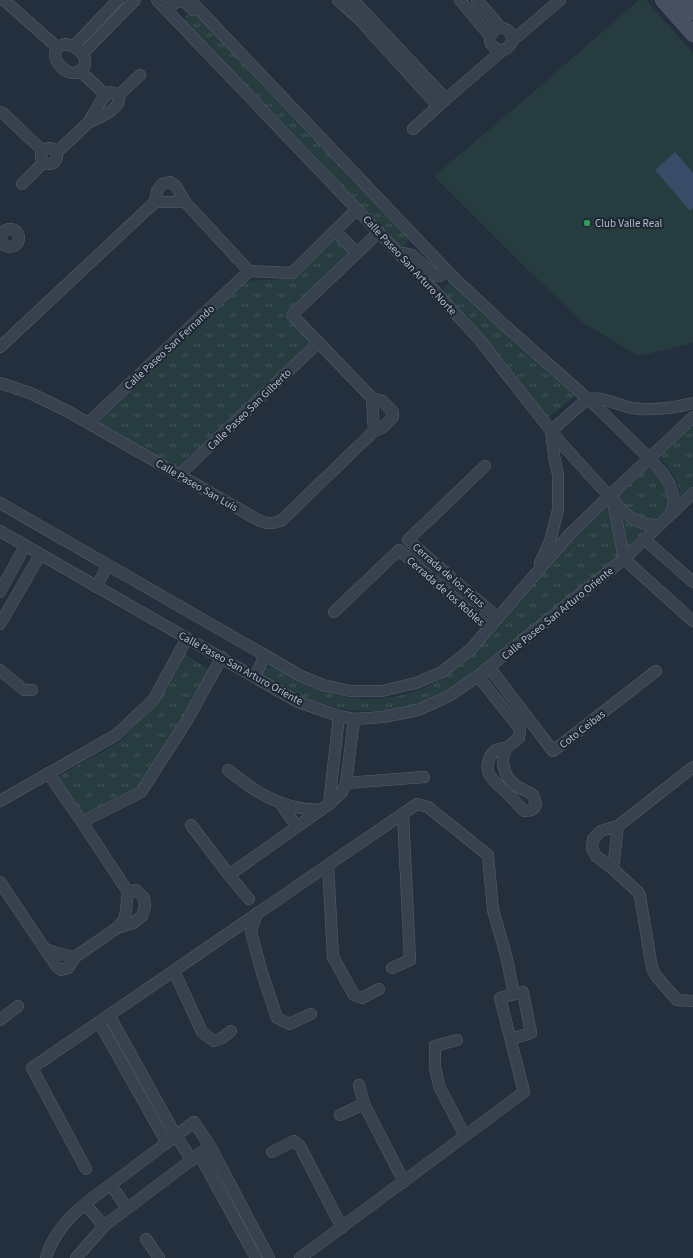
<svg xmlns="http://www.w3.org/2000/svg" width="693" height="1258" viewBox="0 0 693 1258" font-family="'Source Sans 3',sans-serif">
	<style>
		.grass { fill: url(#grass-tufts) }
		.pitch { fill: #263c3f }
		.water { fill: #394c67 }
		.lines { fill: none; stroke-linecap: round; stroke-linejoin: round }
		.minor-casing { stroke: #565f6c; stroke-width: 12 }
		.secondary-casing { stroke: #565f6c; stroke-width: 16 }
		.minor { stroke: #38414e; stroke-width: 11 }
		.secondary { stroke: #465061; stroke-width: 15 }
		.leisure-dot { fill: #2e9e5b; stroke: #1d2633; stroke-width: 1.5 }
		.labels { text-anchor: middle; stroke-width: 4; stroke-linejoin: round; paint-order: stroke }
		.poi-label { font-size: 11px; fill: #b4bcc9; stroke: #1d2633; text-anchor: start }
		.street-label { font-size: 11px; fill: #b4bcc9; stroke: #1d2633 }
	</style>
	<defs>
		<pattern id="grass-tufts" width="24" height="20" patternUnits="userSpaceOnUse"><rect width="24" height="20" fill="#263c3f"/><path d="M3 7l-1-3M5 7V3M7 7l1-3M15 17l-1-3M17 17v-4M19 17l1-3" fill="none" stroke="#435659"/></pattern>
	</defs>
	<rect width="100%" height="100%" fill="#242f3e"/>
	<g class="grass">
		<polygon points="196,9 412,235 402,249 185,22 185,17"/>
		<polygon points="335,239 349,254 284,315 310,342 177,468 98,422 245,281 294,278"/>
		<polygon points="450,282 576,395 547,419 440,292"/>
		<path d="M 693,424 L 693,486 L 681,498 C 679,481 671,470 659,457 Z"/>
		<path d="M 648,467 C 652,471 658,475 661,480 C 668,490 674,509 661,517 C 656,520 649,521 643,519 C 633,515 625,504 617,496 Z"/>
		<path d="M 609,505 L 618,557 L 466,678 L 443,693 L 422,703 L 394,710 L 371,711 L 346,710 L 303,698 L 262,675 L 262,673 L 264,668 L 272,667 C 288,672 301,683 316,689 C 373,709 428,698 471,656 C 516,604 558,550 609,505 Z"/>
		<polygon points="623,520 645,529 627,548"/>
		<polygon points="184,654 210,670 185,715 140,786 84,815 57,777 121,741 158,702"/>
	</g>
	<polygon class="pitch" points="639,0 646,0 693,53 693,343 638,356 585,324 528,270 434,176 516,107"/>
	<polygon class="water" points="675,152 693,173 693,208 690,211 655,170"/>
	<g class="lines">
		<g class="minor-casing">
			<g id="minor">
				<polyline points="4,0 58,48"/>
				<path d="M 157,0 L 432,288 L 479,339 L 560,442 L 618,506 C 630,519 640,525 659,525"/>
				<polyline points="190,0 454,278 511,331 597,407 649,458 662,472 669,483 673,494 674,504 671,513"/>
				<polyline points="338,0 359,19 438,106"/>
				<polyline points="353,0 446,99"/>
				<polyline points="460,0 490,36"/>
				<polyline points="477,0 501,28"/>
				<polyline points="168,10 176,1 185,2 193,10"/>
				<circle cx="501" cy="39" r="11"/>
				<polyline points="512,41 560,0"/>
				<path d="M 66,44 C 77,46 93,60 81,70 C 67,83 40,49 66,44 Z"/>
				<polyline points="74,46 118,0"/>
				<polyline points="82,54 135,0"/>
				<polyline points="80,71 106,95"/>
				<polyline points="118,96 140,75"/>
				<polyline points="0,112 3,113 43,151"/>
				<polyline points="413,129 446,99 503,50"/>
				<circle cx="49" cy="156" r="8"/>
				<path d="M 56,153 L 88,123 L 101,101 L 107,94 L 110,92 L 117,94 C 126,108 97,118 88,123"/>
				<polyline points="22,184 43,163"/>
				<polyline points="155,202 185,202"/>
				<circle cx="10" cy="238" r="9"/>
				<polyline points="335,231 357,253"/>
				<polyline points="402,253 412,255 435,275 440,276 446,270"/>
				<polyline points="0,347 155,202 157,191 162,184 170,182 176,186 185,202 249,271 292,273 357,209"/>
				<path d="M 0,383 L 30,393 L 67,411 L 260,521 C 268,524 273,524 282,520 L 374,431 L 382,428 L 393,417 L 393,412 L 382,401 L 372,398 L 292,315 L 379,232"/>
				<polyline points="372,398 374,431"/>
				<polyline points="88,423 249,271"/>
				<polyline points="485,466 408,540 498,618"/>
				<polyline points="179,475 318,343"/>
				<polyline points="613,501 624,559 693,621"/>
				<polyline points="0,503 301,676 323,685 350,691 382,691 416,683 442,672 471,649 569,535 609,496 693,417"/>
				<polyline points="0,531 298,702 339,716 354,719 383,717 418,710 449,696 478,676 624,559 693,493"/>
				<polyline points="644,539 693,582"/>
				<path d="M 540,563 L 550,541 L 558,510 L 558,474 L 554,456 L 551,431 L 587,399 C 603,396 617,405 632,408 C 652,411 673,408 693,403"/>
				<polyline points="96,587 108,565"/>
				<polyline points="0,592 25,546"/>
				<polyline points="334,612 399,550 489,628"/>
				<polyline points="0,624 40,555"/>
				<polyline points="489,667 553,751 656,671"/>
				<polyline points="0,670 24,690 32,690"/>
				<path d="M 478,676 L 520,729 L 519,738 C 516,741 510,744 507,748 C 499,759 504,776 514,784 C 520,789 527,791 533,795 L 536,804 C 534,810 531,811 524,811 C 519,806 514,800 509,795 C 498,784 481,775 490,757 C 494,749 499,748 507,748"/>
				<polyline points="255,677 265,655"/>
				<polyline points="693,767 618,826 601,831 593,839 592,848 596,856 613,869 638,892 640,896 652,968 656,976 677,1000 693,1001"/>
				<path d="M 228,770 C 256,793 283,810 321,810"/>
				<polyline points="346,783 424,777"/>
				<polyline points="0,801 116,735 154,699 187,638"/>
				<polyline points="281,804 297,827"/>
				<polyline points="329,804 339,716"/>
				<polyline points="82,822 141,792 186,722 222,657"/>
				<polyline points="191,825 229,875 249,899"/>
				<polyline points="328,865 333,957 354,995 362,998 379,989"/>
				<polyline points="613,869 618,826"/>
				<polyline points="229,875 329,804 342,792 346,783 354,719"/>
				<polyline points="0,882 57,967 61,970 68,968 75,957"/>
				<polyline points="257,913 251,932 262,973 277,1018 289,1024 311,1014"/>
				<polyline points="117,928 133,923 142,916 145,907 144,898 136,890 128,892"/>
				<polyline points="46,949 56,953 75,957 117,928 125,918 128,892 82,822 48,773"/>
				<polyline points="392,968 410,960 403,814"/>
				<polyline points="174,971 202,1032 214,1041 222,1038 231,1031"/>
				<polyline points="109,1015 176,1136 192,1160"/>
				<polyline points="0,1020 18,1006"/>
				<polyline points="99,1022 167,1143"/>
				<polyline points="457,1040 435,1046 435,1067 439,1086 465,1136"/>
				<polyline points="359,1085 364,1104 404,1182"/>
				<polyline points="340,1115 364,1104"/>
				<polyline points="272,1152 294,1141 300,1146 342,1228"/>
				<polyline points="199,1154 256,1258"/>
				<polyline points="86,1169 32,1068 417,804 428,807 488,855 493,910 506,955 514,994"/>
				<polyline points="111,1185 127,1208"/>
				<polyline points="85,1204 104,1226"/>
				<polyline points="146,1239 159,1258"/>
				<path d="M 46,1258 C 57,1218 97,1195 128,1172 C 150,1155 172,1139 194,1122 L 210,1146 L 269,1258"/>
				<polyline points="76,1258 104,1226 210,1146"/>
				<polyline points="300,1258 524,1092 500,998 523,992 531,1033 511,1039"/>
			</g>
		</g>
		<g class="secondary-casing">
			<g id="secondary">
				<polyline points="663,0 693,34"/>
				<polyline points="682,0 693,12"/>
			</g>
		</g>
		<use href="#minor" class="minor"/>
		<use href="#secondary" class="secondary"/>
	</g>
	<circle class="leisure-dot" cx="587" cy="223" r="4"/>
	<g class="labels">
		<g class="poi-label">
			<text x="595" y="227">Club Valle Real</text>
		</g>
		<g class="street-label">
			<text transform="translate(410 265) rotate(47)" y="4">Calle Paseo San Arturo Norte</text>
			<text transform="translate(169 347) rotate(-43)" y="4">Calle Paseo San Fernando</text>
			<text transform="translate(249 409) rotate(-44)" y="4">Calle Paseo San Gilberto</text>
			<text transform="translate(197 485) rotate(30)" y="4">Calle Paseo San Luis</text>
			<text transform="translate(449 575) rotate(41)" y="4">Cerrada de los Ficus</text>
			<text transform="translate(446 591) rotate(41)" y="4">Cerrada de los Robles</text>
			<text transform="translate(557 613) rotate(-39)" y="4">Calle Paseo San Arturo Oriente</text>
			<text transform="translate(241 668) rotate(29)" y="4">Calle Paseo San Arturo Oriente</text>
			<text transform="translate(582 729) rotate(-38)" y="4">Coto Ceibas</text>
		</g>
	</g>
</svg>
